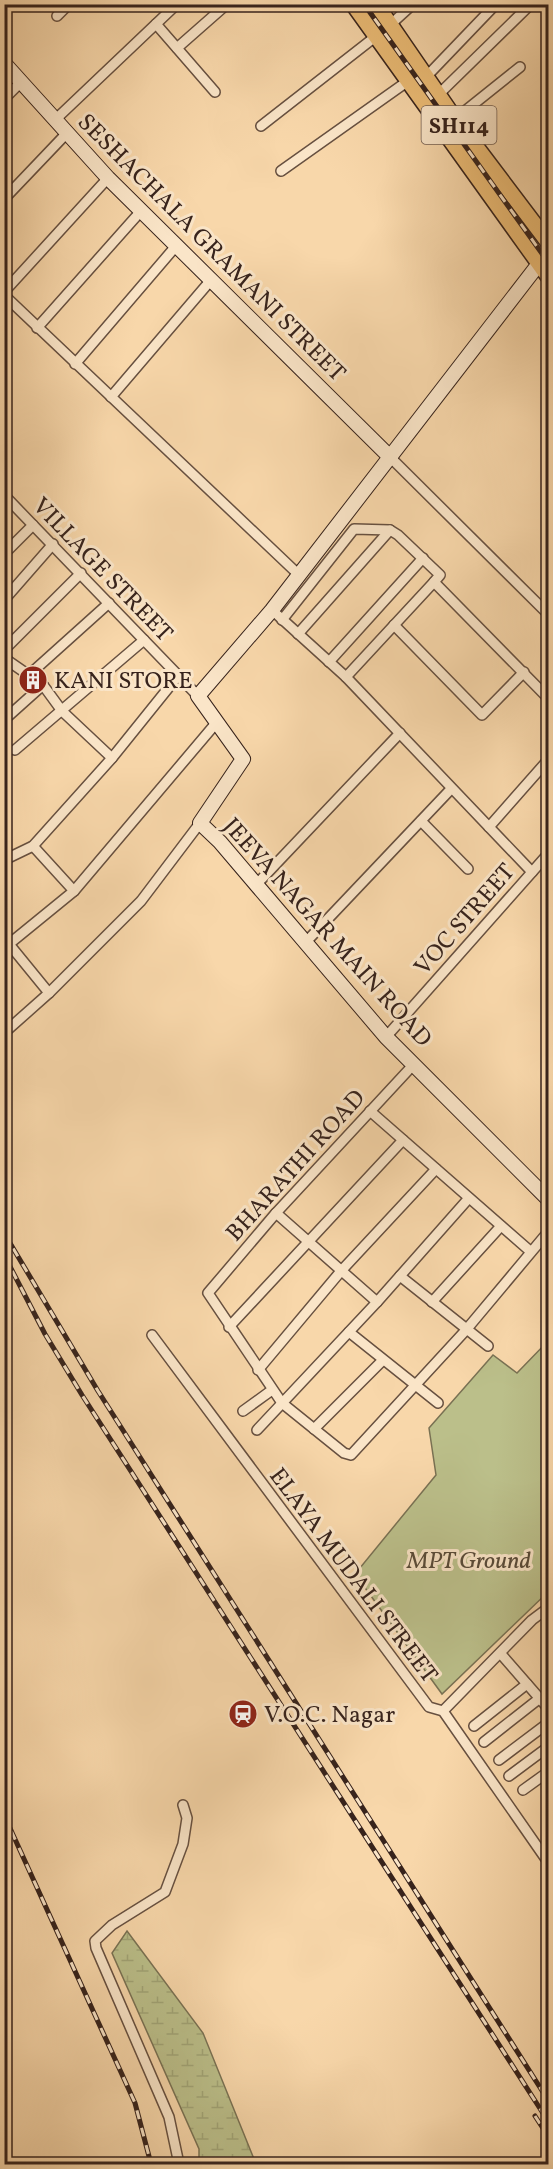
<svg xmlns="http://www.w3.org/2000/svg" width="553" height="2169" viewBox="0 0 553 2169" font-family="Vollkorn,serif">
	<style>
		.wetland { fill: url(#wetland-marsh); stroke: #797153; stroke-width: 1.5 }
		.park { fill: #bbbf8a; stroke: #797153; stroke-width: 1.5 }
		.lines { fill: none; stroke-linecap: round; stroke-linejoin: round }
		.street-casing { stroke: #675040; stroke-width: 12 }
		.secondary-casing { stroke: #37231c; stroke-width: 16 }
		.primary-casing { stroke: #37231c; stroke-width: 18 }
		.street { stroke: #fae5c8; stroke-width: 9 }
		.secondary { stroke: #fae5c8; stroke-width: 14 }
		.primary { stroke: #ecbc75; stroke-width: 15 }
		.rail-casing { stroke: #37231c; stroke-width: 5 }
		.rail { stroke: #fae5c8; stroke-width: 3; stroke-dasharray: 9; stroke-linecap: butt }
		.labels { text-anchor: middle; stroke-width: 6; stroke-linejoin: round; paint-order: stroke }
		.shield { fill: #fae5c8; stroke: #725d50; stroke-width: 1.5 }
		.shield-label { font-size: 22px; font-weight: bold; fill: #37231c }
		.street-label { font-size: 24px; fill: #37231c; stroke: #fae5c8 }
		.poi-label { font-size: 24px; fill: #37231c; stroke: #fae5c8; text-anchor: start }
		.park-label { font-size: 24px; font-style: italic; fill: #584a38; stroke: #fae5c8 }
	</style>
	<defs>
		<pattern id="wetland-marsh" width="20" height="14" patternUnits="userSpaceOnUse" patternTransform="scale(1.5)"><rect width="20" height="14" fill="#bbbf8a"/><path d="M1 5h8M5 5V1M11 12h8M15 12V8" fill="none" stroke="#a1a476"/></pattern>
	</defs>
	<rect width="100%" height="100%" fill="#f8d7aa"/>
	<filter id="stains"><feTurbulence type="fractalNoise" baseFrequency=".00333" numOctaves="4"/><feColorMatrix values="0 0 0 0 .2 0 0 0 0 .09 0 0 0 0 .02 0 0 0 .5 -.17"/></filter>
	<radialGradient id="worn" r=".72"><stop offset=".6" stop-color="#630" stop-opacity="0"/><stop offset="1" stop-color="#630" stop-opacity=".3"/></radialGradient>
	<polygon class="wetland" points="127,1931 203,2033 256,2164 199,2164 199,2149 112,1953"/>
	<polygon class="park" points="547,1342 548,1592 442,1694 355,1574 436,1475 429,1428 493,1355 517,1373"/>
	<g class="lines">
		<g class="street-casing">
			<g id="street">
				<polyline points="57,16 69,4"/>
				<polyline points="156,24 215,92"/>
				<polyline points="390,25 413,4"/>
				<polyline points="177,48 227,4"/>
				<polyline points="427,76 496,4"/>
				<polyline points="439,94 531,4"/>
				<polyline points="4,99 21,82"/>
				<polyline points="56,119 177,4"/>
				<polyline points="455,119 520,67"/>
				<polyline points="261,126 375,37"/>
				<polyline points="281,171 408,81"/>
				<polyline points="4,199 66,134"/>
				<polyline points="4,292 108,178"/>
				<polyline points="4,295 299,575"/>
				<polyline points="37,328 141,211"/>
				<polyline points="75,364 176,246"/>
				<polyline points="111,397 211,280"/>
				<polyline points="391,458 548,614"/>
				<polyline points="4,495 198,696"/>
				<polyline points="4,554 33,525"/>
				<polyline points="4,600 53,544"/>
				<polyline points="272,610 346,677 532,872"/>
				<polyline points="282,620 354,529 390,530 398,535 440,575 434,582"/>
				<polyline points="394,625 482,715 524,672"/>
				<polyline points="298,634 390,530"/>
				<polyline points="4,650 81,573"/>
				<polyline points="4,658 43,685 62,711 112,758"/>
				<polyline points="329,662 423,558"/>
				<polyline points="30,674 109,603"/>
				<polyline points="346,677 434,582 548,698"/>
				<polyline points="4,720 43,685"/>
				<polyline points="15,750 144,640"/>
				<polyline points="421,821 468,869"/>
				<polyline points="489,827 548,760"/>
				<polyline points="33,846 74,891"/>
				<polyline points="4,860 33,846 112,758 178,676"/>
				<polyline points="255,886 400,733"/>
				<polyline points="305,943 451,789"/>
				<polyline points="49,993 9,944 74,891 217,722"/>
				<polyline points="4,1033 49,993 141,901 200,823"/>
				<polyline points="386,1037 548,854"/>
				<polyline points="414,1064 276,1213 208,1293 282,1403 344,1453 351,1455 466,1330 548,1232"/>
				<polyline points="370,1111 530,1251"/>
				<polyline points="276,1213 377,1302"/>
				<polyline points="400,1276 488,1346"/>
				<polyline points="432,1302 501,1226"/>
				<polyline points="229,1327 403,1140"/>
				<polyline points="349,1332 438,1403"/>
				<polyline points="152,1335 429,1707 443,1711 548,1862"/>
				<polyline points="258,1370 341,1271 436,1169"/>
				<polyline points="243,1411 272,1390"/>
				<polyline points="314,1429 382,1361"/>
				<polyline points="257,1430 377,1302 469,1198"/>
				<polyline points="501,1654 548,1708"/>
				<polyline points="443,1711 532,1620 548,1608"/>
				<polyline points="474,1726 527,1684"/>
				<polyline points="484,1742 540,1698"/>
				<polyline points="499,1760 548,1723"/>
				<polyline points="509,1776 548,1747"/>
				<polyline points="523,1790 548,1772"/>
				<polyline points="179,2164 169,2117 96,1948 95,1941 112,1925 165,1892 183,1844 187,1818 183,1805"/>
			</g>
		</g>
		<g class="secondary-casing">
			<g id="secondary">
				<polyline points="4,63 108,178 391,458"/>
				<polyline points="548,252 272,610 198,696 243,759 200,823 220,842 386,1037 548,1199"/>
			</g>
		</g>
		<g class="primary-casing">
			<g id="primary">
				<polyline points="353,4 548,276"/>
				<polyline points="376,4 455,119 548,242"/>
			</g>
		</g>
		<use href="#street" class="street"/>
		<use href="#secondary" class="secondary"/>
		<use href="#primary" class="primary"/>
		<g class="rail-casing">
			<g id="rail">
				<polyline points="364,4 548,262"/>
				<polyline points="4,1233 98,1391 548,2100"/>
				<polyline points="4,1255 45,1334 82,1395 548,2121"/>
				<polyline points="4,1815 135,2103 151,2164"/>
				<polyline points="535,2116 548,2136"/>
			</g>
		</g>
		<use href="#rail" class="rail"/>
	</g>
	<defs>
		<g id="building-disc" transform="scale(1.5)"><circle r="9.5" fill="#8f2418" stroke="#fae5c8"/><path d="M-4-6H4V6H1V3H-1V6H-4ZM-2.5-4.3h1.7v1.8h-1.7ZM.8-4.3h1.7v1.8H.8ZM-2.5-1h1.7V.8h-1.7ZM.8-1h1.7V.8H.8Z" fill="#fff"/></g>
		<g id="station-disc" transform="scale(1.5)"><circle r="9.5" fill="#8f2418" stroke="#fae5c8"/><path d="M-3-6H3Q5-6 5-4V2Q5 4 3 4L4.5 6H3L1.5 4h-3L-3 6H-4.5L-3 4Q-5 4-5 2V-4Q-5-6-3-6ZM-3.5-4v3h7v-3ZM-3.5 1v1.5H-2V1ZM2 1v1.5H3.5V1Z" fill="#fff"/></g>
	</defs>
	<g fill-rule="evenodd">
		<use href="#building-disc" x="33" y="680"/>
		<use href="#station-disc" x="243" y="1714"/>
	</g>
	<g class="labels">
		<rect class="shield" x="421.5" y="106" width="75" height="38" rx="4.5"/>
		<g class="shield-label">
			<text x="459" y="133">SH114</text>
		</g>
		<g class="street-label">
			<text transform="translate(212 247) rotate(45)" y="8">SESHACHALA GRAMANI STREET</text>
			<text transform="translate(103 569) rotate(46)" y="8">VILLAGE STREET</text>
			<text transform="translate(464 919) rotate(-49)" y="8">VOC STREET</text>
			<text transform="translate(328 932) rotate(48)" y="8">JEEVA NAGAR MAIN ROAD</text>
			<text transform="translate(295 1165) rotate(-48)" y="8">BHARATHI ROAD</text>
			<text transform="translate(354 1575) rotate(53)" y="8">ELAYA MUDALI STREET</text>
		</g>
		<g class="poi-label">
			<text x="54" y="688">KANI STORE</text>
			<text x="264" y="1722">V.O.C. Nagar</text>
		</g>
		<g class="park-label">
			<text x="469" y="1568">MPT Ground</text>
		</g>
	</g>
	<rect width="553" height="2169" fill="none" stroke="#f8d7aa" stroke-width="24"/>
	<rect x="6" y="6" width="541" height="2157" fill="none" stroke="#37231c" stroke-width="3"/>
	<rect x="12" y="12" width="529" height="2145" fill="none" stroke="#37231c" stroke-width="1.5"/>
	<rect width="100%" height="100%" filter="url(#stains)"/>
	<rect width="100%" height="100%" fill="url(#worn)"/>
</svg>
